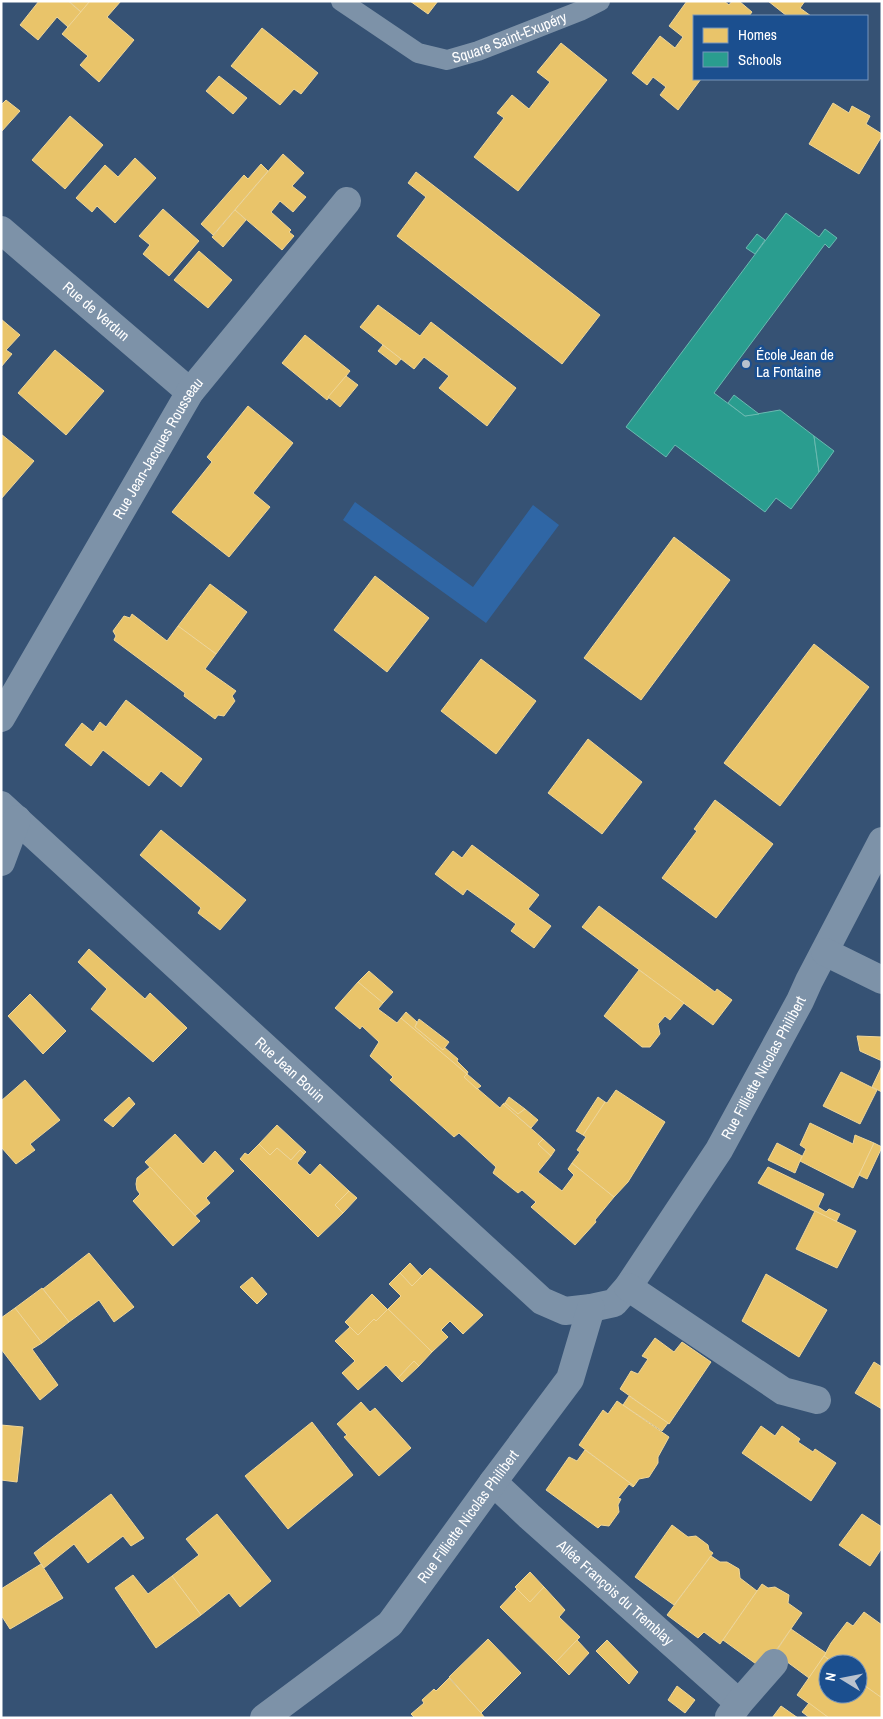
<svg xmlns="http://www.w3.org/2000/svg" width="883" height="1719" viewBox="0 0 883 1719" font-family="'Archivo Narrow',sans-serif">
	<style>
		.green { fill: #2f66a5 }
		.homes { fill: #e9c46a; stroke: #f0d697 }
		.schools { fill: #2a9d8f; stroke: #6abab1 }
		.lines { fill: none; stroke-linecap: round; stroke-linejoin: round }
		.service { stroke: #7d92a8; stroke-width: 20 }
		.minor { stroke: #7d92a8; stroke-width: 28 }
		.poi-dot { fill: #b9c2ce; stroke: #1b4f8f; stroke-width: 2 }
		.labels { text-anchor: middle; stroke-width: 5; stroke-linejoin: round; paint-order: stroke }
		.street-label { font-size: 15px; fill: #fff; stroke: #1b4f8f }
		.poi-label { font-size: 15px; fill: #fff; stroke: #1b4f8f; text-anchor: start }
	</style>
	<rect width="100%" height="100%" fill="#365274"/>
	<polygon class="green" points="355,502 473,587 533,505 559,525 486,623 343,520"/>
	<g class="homes">
		<polygon points="68,1 81,12 68,27 57,17 38,40 20,25 39,1"/>
		<polygon points="69,1 90,1 81,12"/>
		<polygon points="90,1 121,1 107,17 134,40 99,82 80,65 88,56 62,34"/>
		<polygon points="410,1 438,1 428,14"/>
		<polygon points="687,1 724,1 729,5 732,1 739,1 752,12 749,16 694,16 694,79 701,79 678,110 660,95 666,87 653,77 647,85 632,73 660,36 675,48 683,37 669,26"/>
		<polygon points="768,1 805,1 800,8 811,16 787,16"/>
		<polygon points="262,28 318,73 301,94 294,89 280,105 231,66"/>
		<polygon points="561,43 607,80 518,191 474,157 504,118 497,113 512,95 529,109 550,82 537,72"/>
		<polygon points="219,76 247,98 233,114 206,91"/>
		<polygon points="6,100 20,111 1,132 1,105"/>
		<polygon points="833,103 849,113 852,106 870,116 866,124 882,134 882,136 859,174 809,144"/>
		<polygon points="70,116 103,145 65,189 32,160"/>
		<polygon points="283,154 304,173 292,186 306,197 293,212 280,201 271,212 291,230 289,232 294,236 282,250 235,210"/>
		<polygon points="135,158 156,178 115,223 97,206 92,212 76,198 105,165 118,177"/>
		<polygon points="261,164 268,171 213,235 201,224 244,175 248,179"/>
		<polygon points="416,172 600,315 562,364 397,236 426,197 408,183"/>
		<polygon points="163,209 199,241 169,276 143,254 150,245 139,236"/>
		<polygon points="235,210 246,220 223,247 212,237"/>
		<polygon points="199,251 232,280 208,308 174,280"/>
		<polygon points="378,305 420,336 431,322 516,388 487,426 439,388 449,376 424,357 414,369 360,327"/>
		<polygon points="1,319 20,335 6,350 12,354 1,367"/>
		<polygon points="305,335 350,371 327,400 282,363"/>
		<polygon points="383,345 401,359 396,365 378,351"/>
		<polygon points="55,350 104,391 66,435 18,393"/>
		<polygon points="346,376 358,385 340,407 328,397"/>
		<polygon points="248,406 293,443 253,493 270,507 229,557 172,512 212,462 207,457"/>
		<polygon points="1,434 34,461 1,499"/>
		<polygon points="674,537 730,580 641,700 584,658"/>
		<polygon points="375,576 429,618 387,672 334,630"/>
		<polygon points="210,584 247,612 216,654 178,626"/>
		<polygon points="132,614 167,641 178,626 216,654 205,669 236,691 232,696 235,701 224,716 218,715 215,719 184,696 185,693 114,640 116,636 113,631 124,616 130,618"/>
		<polygon points="814,644 869,687 780,806 724,763"/>
		<polygon points="481,659 536,701 496,754 441,711"/>
		<polygon points="126,700 202,759 181,787 161,771 149,786 103,750 91,766 65,745 82,723 93,732 100,722 106,727"/>
		<polygon points="588,739 642,782 602,834 548,793"/>
		<polygon points="715,800 773,844 716,918 662,878 697,831 694,829"/>
		<polygon points="161,830 246,900 220,930 198,913 201,908 140,855"/>
		<polygon points="472,845 539,895 528,909 551,926 534,948 511,931 516,924 467,889 463,895 435,874 453,851 462,858"/>
		<polygon points="599,906 715,992 717,989 732,1000 713,1025 582,927"/>
		<polygon points="89,949 145,999 150,993 187,1028 153,1062 91,1009 107,989 78,962"/>
		<polygon points="639,970 684,1003 670,1020 665,1016 658,1024 660,1034 650,1047 642,1047 604,1016"/>
		<polygon points="369,971 393,992 383,1003 358,982"/>
		<polygon points="358,982 383,1003 378,1009 397,1023 401,1018 467,1074 464,1077 500,1108 503,1104 543,1139 538,1144 551,1156 538,1172 562,1191 574,1175 568,1169 572,1163 614,1197 595,1220 596,1222 575,1245 531,1207 536,1202 522,1190 518,1193 493,1173 496,1167 459,1133 454,1137 390,1080 393,1077 370,1056 379,1042 362,1026 360,1029 335,1008"/>
		<polygon points="30,994 66,1031 43,1054 8,1016"/>
		<polygon points="406,1012 417,1022 415,1027 443,1050 444,1047 458,1059 457,1061 468,1072 467,1074 401,1018"/>
		<polygon points="419,1019 449,1042 443,1050 415,1027"/>
		<polygon points="857,1036 882,1037 882,1061 860,1051"/>
		<polygon points="882,1066 882,1092 872,1087"/>
		<polygon points="841,1072 877,1090 860,1124 823,1106"/>
		<polygon points="467,1074 481,1086 477,1089 464,1077"/>
		<polygon points="25,1080 60,1120 30,1144 35,1150 16,1164 1,1147 1,1101"/>
		<polygon points="616,1090 665,1122 628,1182 614,1197 572,1163 580,1152 577,1150 586,1137 583,1135 605,1102 607,1103"/>
		<polygon points="129,1097 135,1104 113,1127 104,1120"/>
		<polygon points="509,1097 525,1109 518,1114 505,1103"/>
		<polygon points="598,1097 605,1102 583,1135 576,1131"/>
		<polygon points="505,1103 518,1114 525,1109 538,1120 531,1128 503,1104"/>
		<polygon points="810,1123 853,1144 855,1135 874,1143 853,1188 800,1161 806,1149 800,1145"/>
		<polygon points="277,1125 306,1152 304,1154 300,1150 291,1160 277,1148 270,1155 259,1144"/>
		<polygon points="175,1134 203,1164 215,1151 234,1171 206,1198 210,1203 195,1216 145,1162"/>
		<polygon points="543,1139 555,1150 551,1156 538,1144"/>
		<polygon points="777,1143 802,1156 795,1173 768,1160"/>
		<polygon points="874,1143 882,1147 867,1179 859,1175"/>
		<polygon points="259,1144 270,1155 277,1148 291,1160 300,1150 304,1154 297,1163 310,1175 320,1164 349,1191 335,1205 343,1213 318,1237 240,1159 245,1153 248,1155"/>
		<polygon points="150,1167 200,1221 173,1246 133,1201 140,1194 137,1190 136,1184 137,1178"/>
		<polygon points="768,1167 824,1194 818,1207 826,1212 829,1209 840,1214 836,1222 758,1183"/>
		<polygon points="349,1191 357,1198 343,1213 335,1205"/>
		<polygon points="815,1211 856,1231 837,1268 796,1249"/>
		<polygon points="89,1253 134,1307 114,1322 99,1300 69,1322 43,1289"/>
		<polygon points="410,1263 422,1276 412,1286 400,1273"/>
		<polygon points="430,1268 483,1315 463,1334 450,1321 441,1330 448,1337 432,1352 388,1309 401,1296 389,1284 400,1273 412,1286"/>
		<polygon points="766,1274 827,1310 799,1357 742,1321"/>
		<polygon points="252,1277 267,1294 257,1304 240,1287"/>
		<polygon points="42,1288 69,1322 42,1343 15,1308"/>
		<polygon points="372,1294 388,1310 376,1321 374,1319 358,1335 345,1322"/>
		<polygon points="15,1308 42,1343 32,1349 58,1385 40,1400 1,1349 1,1318"/>
		<polygon points="388,1309 432,1352 419,1366 414,1361 398,1378 386,1365 358,1390 342,1373 355,1361 335,1341 350,1327 358,1335 374,1319 376,1321"/>
		<polygon points="655,1338 674,1352 682,1342 711,1362 669,1424 620,1389 631,1371 638,1374 648,1359 642,1356"/>
		<polygon points="414,1361 419,1366 402,1382 398,1378"/>
		<polygon points="874,1362 882,1367 882,1409 855,1393"/>
		<polygon points="629,1396 668,1423 662,1431 623,1405"/>
		<polygon points="617,1401 669,1437 658,1457 658,1463 649,1477 639,1479 634,1486 579,1445 603,1410 608,1414"/>
		<polygon points="361,1402 370,1412 375,1408 411,1448 379,1476 344,1437 347,1435 337,1424"/>
		<polygon points="312,1422 353,1475 288,1529 245,1476"/>
		<polygon points="1,1425 23,1427 17,1482 1,1480"/>
		<polygon points="761,1426 775,1436 782,1426 800,1439 798,1442 813,1452 815,1449 836,1463 811,1501 742,1453"/>
		<polygon points="585,1450 634,1486 633,1487 629,1484 618,1498 621,1499 618,1505 619,1512 609,1526 601,1525 598,1528 546,1490 569,1457 577,1461"/>
		<polygon points="111,1494 144,1538 131,1546 123,1536 88,1563 74,1544 44,1568 34,1553"/>
		<polygon points="217,1514 271,1581 240,1607 229,1593 201,1615 172,1576 199,1555 186,1539"/>
		<polygon points="862,1514 882,1527 882,1548 870,1566 839,1545"/>
		<polygon points="672,1525 688,1537 696,1536 708,1545 709,1550 713,1553 674,1605 635,1577"/>
		<polygon points="711,1556 720,1562 727,1562 739,1569 740,1578 757,1591 720,1644 704,1632 698,1638 667,1615"/>
		<polygon points="41,1564 63,1598 10,1629 1,1615 1,1589"/>
		<polygon points="530,1572 544,1587 530,1602 515,1587"/>
		<polygon points="133,1575 148,1594 172,1576 201,1615 156,1648 115,1588"/>
		<polygon points="762,1584 768,1588 775,1587 789,1595 788,1603 802,1613 763,1669 723,1640"/>
		<polygon points="544,1587 565,1610 559,1617 580,1637 556,1662 500,1607 517,1589 530,1602"/>
		<polygon points="864,1612 882,1625 882,1698 858,1681 858,1664 835,1664 824,1656 831,1643 847,1622 853,1626"/>
		<polygon points="791,1629 826,1653 809,1678 775,1653"/>
		<polygon points="488,1639 521,1673 481,1713 449,1677"/>
		<polygon points="577,1640 589,1653 569,1675 556,1662"/>
		<polygon points="607,1640 638,1672 629,1684 596,1651"/>
		<polygon points="824,1656 835,1664 828,1664 828,1694 858,1694 858,1681 882,1698 882,1716 880,1718 829,1718 797,1695"/>
		<polygon points="449,1678 481,1713 485,1718 415,1718 411,1714 424,1703 422,1700 434,1689 436,1691"/>
		<polygon points="677,1686 695,1700 685,1713 668,1700"/>
		<polygon points="809,1703 829,1718 810,1718 802,1712"/>
		<polygon points="781,1706 798,1718 772,1718"/>
	</g>
	<g class="schools">
		<polygon points="786,213 819,237 825,229 837,238 829,248 825,244 714,393 745,416 780,410 814,436 819,472 791,509 776,498 765,512 675,445 666,457 626,427"/>
		<polygon points="757,234 765,240 755,254 746,248"/>
		<polygon points="734,395 759,414 745,416 728,403"/>
		<polygon points="814,436 834,451 819,472"/>
	</g>
	<g class="lines">
		<path class="service" id="s1" d="M 341,1 L 418,53 L 447,60 L 478,51 L 580,11 L 600,1"/>
		<g class="minor">
			<path id="s2" d="M 1,230 L 190,392"/>
			<path id="s3" d="M 1,718 L 190,392 L 347,201"/>
			<path id="s4" d="M 1,805 L 542,1301 L 565,1311 L 591,1308 L 614,1303 L 628,1287 L 719,1150 L 800,1001 L 809,981 L 882,841"/>
			<polyline points="1,862 17,819"/>
			<polyline points="825,952 882,980"/>
			<polyline points="628,1287 783,1391 817,1400"/>
			<path id="s5" d="M 493,1482 L 529,1516 L 739,1703"/>
			<polyline points="729,1717 739,1703 774,1663"/>
			<path id="s6" d="M 264,1718 L 390,1624 L 493,1482 L 570,1379 L 591,1308"/>
		</g>
	</g>
	<circle class="poi-dot" cx="746" cy="364" r="5"/>
	<g class="labels">
		<g class="street-label">
			<text dy="5" stroke="none"><textPath href="#s1" startOffset="189">Square Saint-Exupéry</textPath></text>
			<text dy="5" stroke="none"><textPath href="#s2" startOffset="125">Rue de Verdun</textPath></text>
			<text dy="5" stroke="none"><textPath href="#s3" startOffset="312">Rue Jean-Jacques Rousseau</textPath></text>
			<text dy="5" stroke="none"><textPath href="#s4" startOffset="1088">Rue Filliette Nicolas Philibert</textPath></text>
			<text dy="5" stroke="none"><textPath href="#s4" startOffset="392">Rue Jean Bouin</textPath></text>
			<text dy="5" stroke="none"><textPath href="#s6" startOffset="290">Rue Filliette Nicolas Philibert</textPath></text>
			<text dy="5" stroke="none"><textPath href="#s5" startOffset="165">Allée François du Tremblay</textPath></text>
		</g>
		<g class="poi-label">
			<text x="756" y="360">École Jean de<tspan x="756" dy="17">La Fontaine</tspan></text>
		</g>
	</g>
	<rect width="883" height="1719" fill="none" stroke="#ffffff" stroke-width="5"/>
	<rect x="693" y="15" width="175" height="65" fill="#1b4f8f" stroke="#7695bc"/>
	<rect x="703" y="28" width="25" height="15" fill="#e9c46a" stroke="#7695bc"/>
	<text x="738" y="40" font-size="15" fill="#ffffff">Homes</text>
	<rect x="703" y="52" width="25" height="15" fill="#2a9d8f" stroke="#7695bc"/>
	<text x="738" y="65" font-size="15" fill="#ffffff">Schools</text>
	<g transform="translate(843 1679) rotate(280)"><circle r="24" fill="#1b4f8f" stroke="#7695bc"/>
	<path d="M0-4L9 19L0 12L-9 19Z" fill="#b9c2ce"/>
	<text y="-8" font-size="14" font-weight="bold" text-anchor="middle" fill="#ffffff">N</text>
	</g>
</svg>
